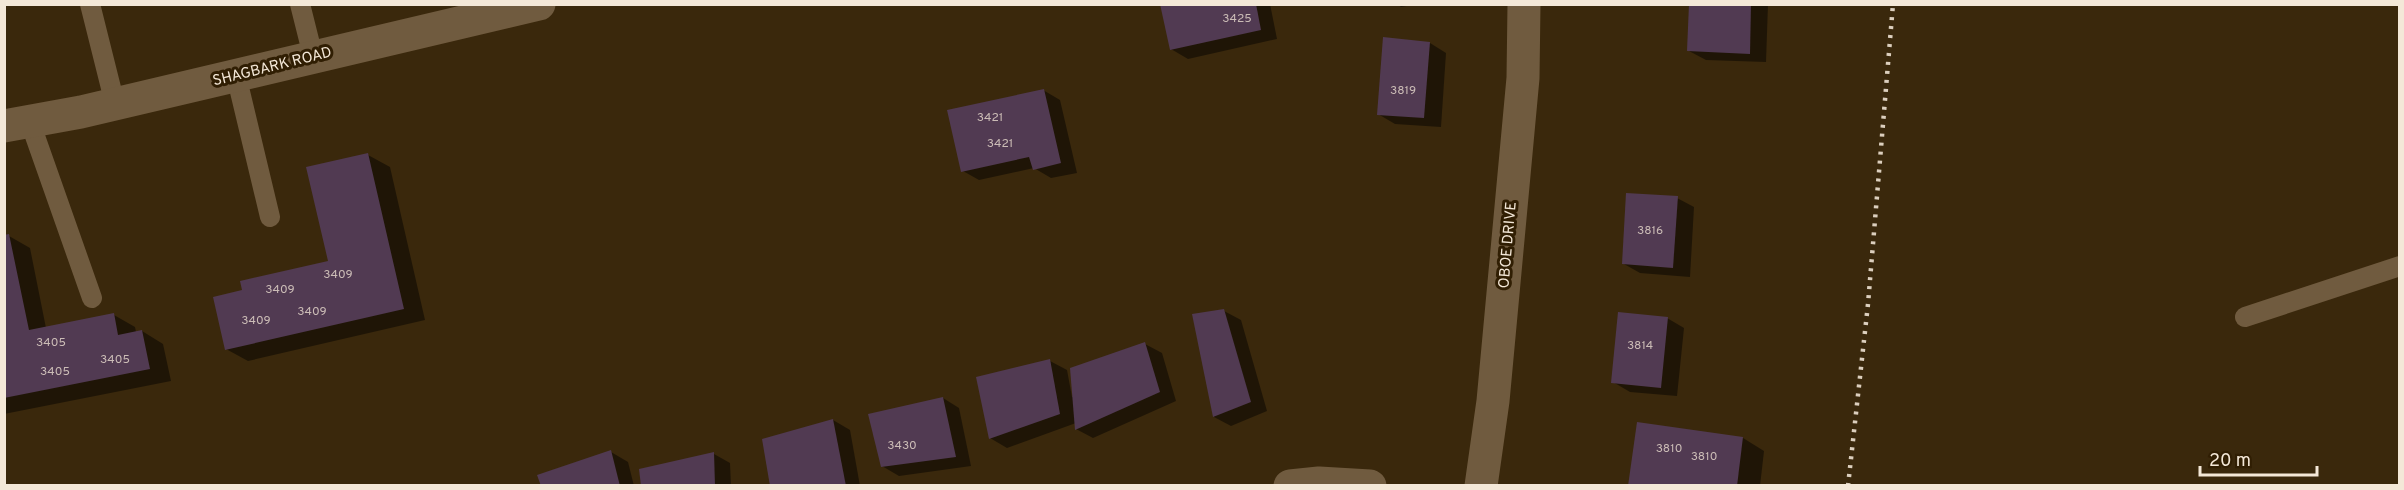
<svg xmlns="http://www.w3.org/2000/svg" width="2404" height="490" viewBox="0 0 2404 490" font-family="Overpass,sans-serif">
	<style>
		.shadow { fill: #0007 }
		.building { fill: #513a52 }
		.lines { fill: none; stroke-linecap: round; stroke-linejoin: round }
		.lane { stroke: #705b3f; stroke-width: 20 }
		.street { stroke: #705b3f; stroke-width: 33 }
		.rail { stroke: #dccfbe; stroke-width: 4.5; stroke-dasharray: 3 6; stroke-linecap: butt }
		.labels { text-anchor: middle; stroke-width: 6; stroke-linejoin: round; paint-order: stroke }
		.number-label { font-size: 12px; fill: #cbbcb6 }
		.street-label { font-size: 15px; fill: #f4e8d8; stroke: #301e03 }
	</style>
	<rect width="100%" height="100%" fill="#3a280c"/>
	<g class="shadow">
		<polygon points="1161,4 1270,4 1277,39 1188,59 1171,49"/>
		<polygon points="1397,4 1418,4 1401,7"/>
		<polygon points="1690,4 1768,4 1766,62 1706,60 1689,51"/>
		<polygon points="1430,43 1446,53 1441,127 1395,124 1378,114"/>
		<polygon points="1043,90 1060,100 1077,173 1051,178 1034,168 979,180 963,171"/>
		<polygon points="368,155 390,167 425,320 248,361 226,349 244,291 329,262"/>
		<polygon points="1677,198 1694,207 1690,277 1640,273 1624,264"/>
		<polygon points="9,236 30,248 46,328 114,315 135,327 136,332 142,331 163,344 171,381 4,414 4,237"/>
		<polygon points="1224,311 1241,320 1267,411 1231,426 1214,417 1194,315"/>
		<polygon points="1667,318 1684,328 1677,396 1630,392 1613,382"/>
		<polygon points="1145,344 1162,353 1176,401 1093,438 1076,429 1076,423 1007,448 990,438 1050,361 1067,370 1072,397 1074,397"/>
		<polygon points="943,398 959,408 971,466 899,476 882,466"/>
		<polygon points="833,420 850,430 860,486 771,486"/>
		<polygon points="1638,424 1743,438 1764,451 1760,486 1629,486"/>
		<polygon points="611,452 628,462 634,486 542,486"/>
		<polygon points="714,454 730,463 731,486 643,486"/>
	</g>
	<g class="building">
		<polygon points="1160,4 1256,4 1261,30 1170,50"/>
		<polygon points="1689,4 1751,4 1750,54 1687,51"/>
		<polygon points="1383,37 1430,42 1424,118 1377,115"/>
		<polygon points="1044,89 1061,163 1033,170 1029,157 961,172 947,110"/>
		<polygon points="368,153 404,309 225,350 213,297 242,290 240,281 328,261 306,167"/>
		<polygon points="1626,193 1678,196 1673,268 1622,264"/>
		<polygon points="9,234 29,330 114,313 118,335 142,330 150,369 4,398 4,235"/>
		<polygon points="1224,309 1251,402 1213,417 1192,314"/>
		<polygon points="1618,312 1668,317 1661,388 1611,383"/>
		<polygon points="1145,342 1160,392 1075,430 1070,368"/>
		<polygon points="1050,359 1060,414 989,439 976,377"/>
		<polygon points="943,397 956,457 881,467 868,414"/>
		<polygon points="833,419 846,486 770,486 762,439"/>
		<polygon points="1637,422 1743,437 1737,486 1628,486"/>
		<polygon points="611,450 620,486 541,486 537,475"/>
		<polygon points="714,452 715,486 641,486 639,469"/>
	</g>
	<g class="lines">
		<g class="lane">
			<polyline points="90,4 115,104"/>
			<polyline points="300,4 313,56"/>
			<polyline points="236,75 270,217"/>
			<polyline points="30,122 92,298"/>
			<polyline points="2245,317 2400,266"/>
		</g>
		<g class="street">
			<polyline points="4,126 81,112 539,4"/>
			<polyline points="1290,486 1319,483 1370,486"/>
			<polyline points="1481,486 1493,401 1523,78 1524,4"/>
		</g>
		<polyline class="rail" points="1848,486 1868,304 1893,4"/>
	</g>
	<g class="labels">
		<g class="number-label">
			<text x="1237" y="22">3425</text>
			<text x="1403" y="94">3819</text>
			<text x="990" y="121">3421</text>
			<text x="1000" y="147">3421</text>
			<text x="1650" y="234">3816</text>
			<text x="338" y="278">3409</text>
			<text x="280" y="293">3409</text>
			<text x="312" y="315">3409</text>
			<text x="256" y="324">3409</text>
			<text x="51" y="346">3405</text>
			<text x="1640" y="349">3814</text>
			<text x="115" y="363">3405</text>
			<text x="55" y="375">3405</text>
			<text x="902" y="449">3430</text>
			<text x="1669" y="452">3810</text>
			<text x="1704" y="460">3810</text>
		</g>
		<g class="street-label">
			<text transform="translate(272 66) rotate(-14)" y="5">SHAGBARK ROAD</text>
			<text transform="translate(1507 245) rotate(-85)" y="5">OBOE DRIVE</text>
		</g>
	</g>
	<rect width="2404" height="490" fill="none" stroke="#f4e8d8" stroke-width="12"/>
	<path d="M2200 466v9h117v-9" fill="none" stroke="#f4e8d8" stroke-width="3"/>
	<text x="2209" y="466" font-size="18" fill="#f4e8d8" stroke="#301e03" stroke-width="4.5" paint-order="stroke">20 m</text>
</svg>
